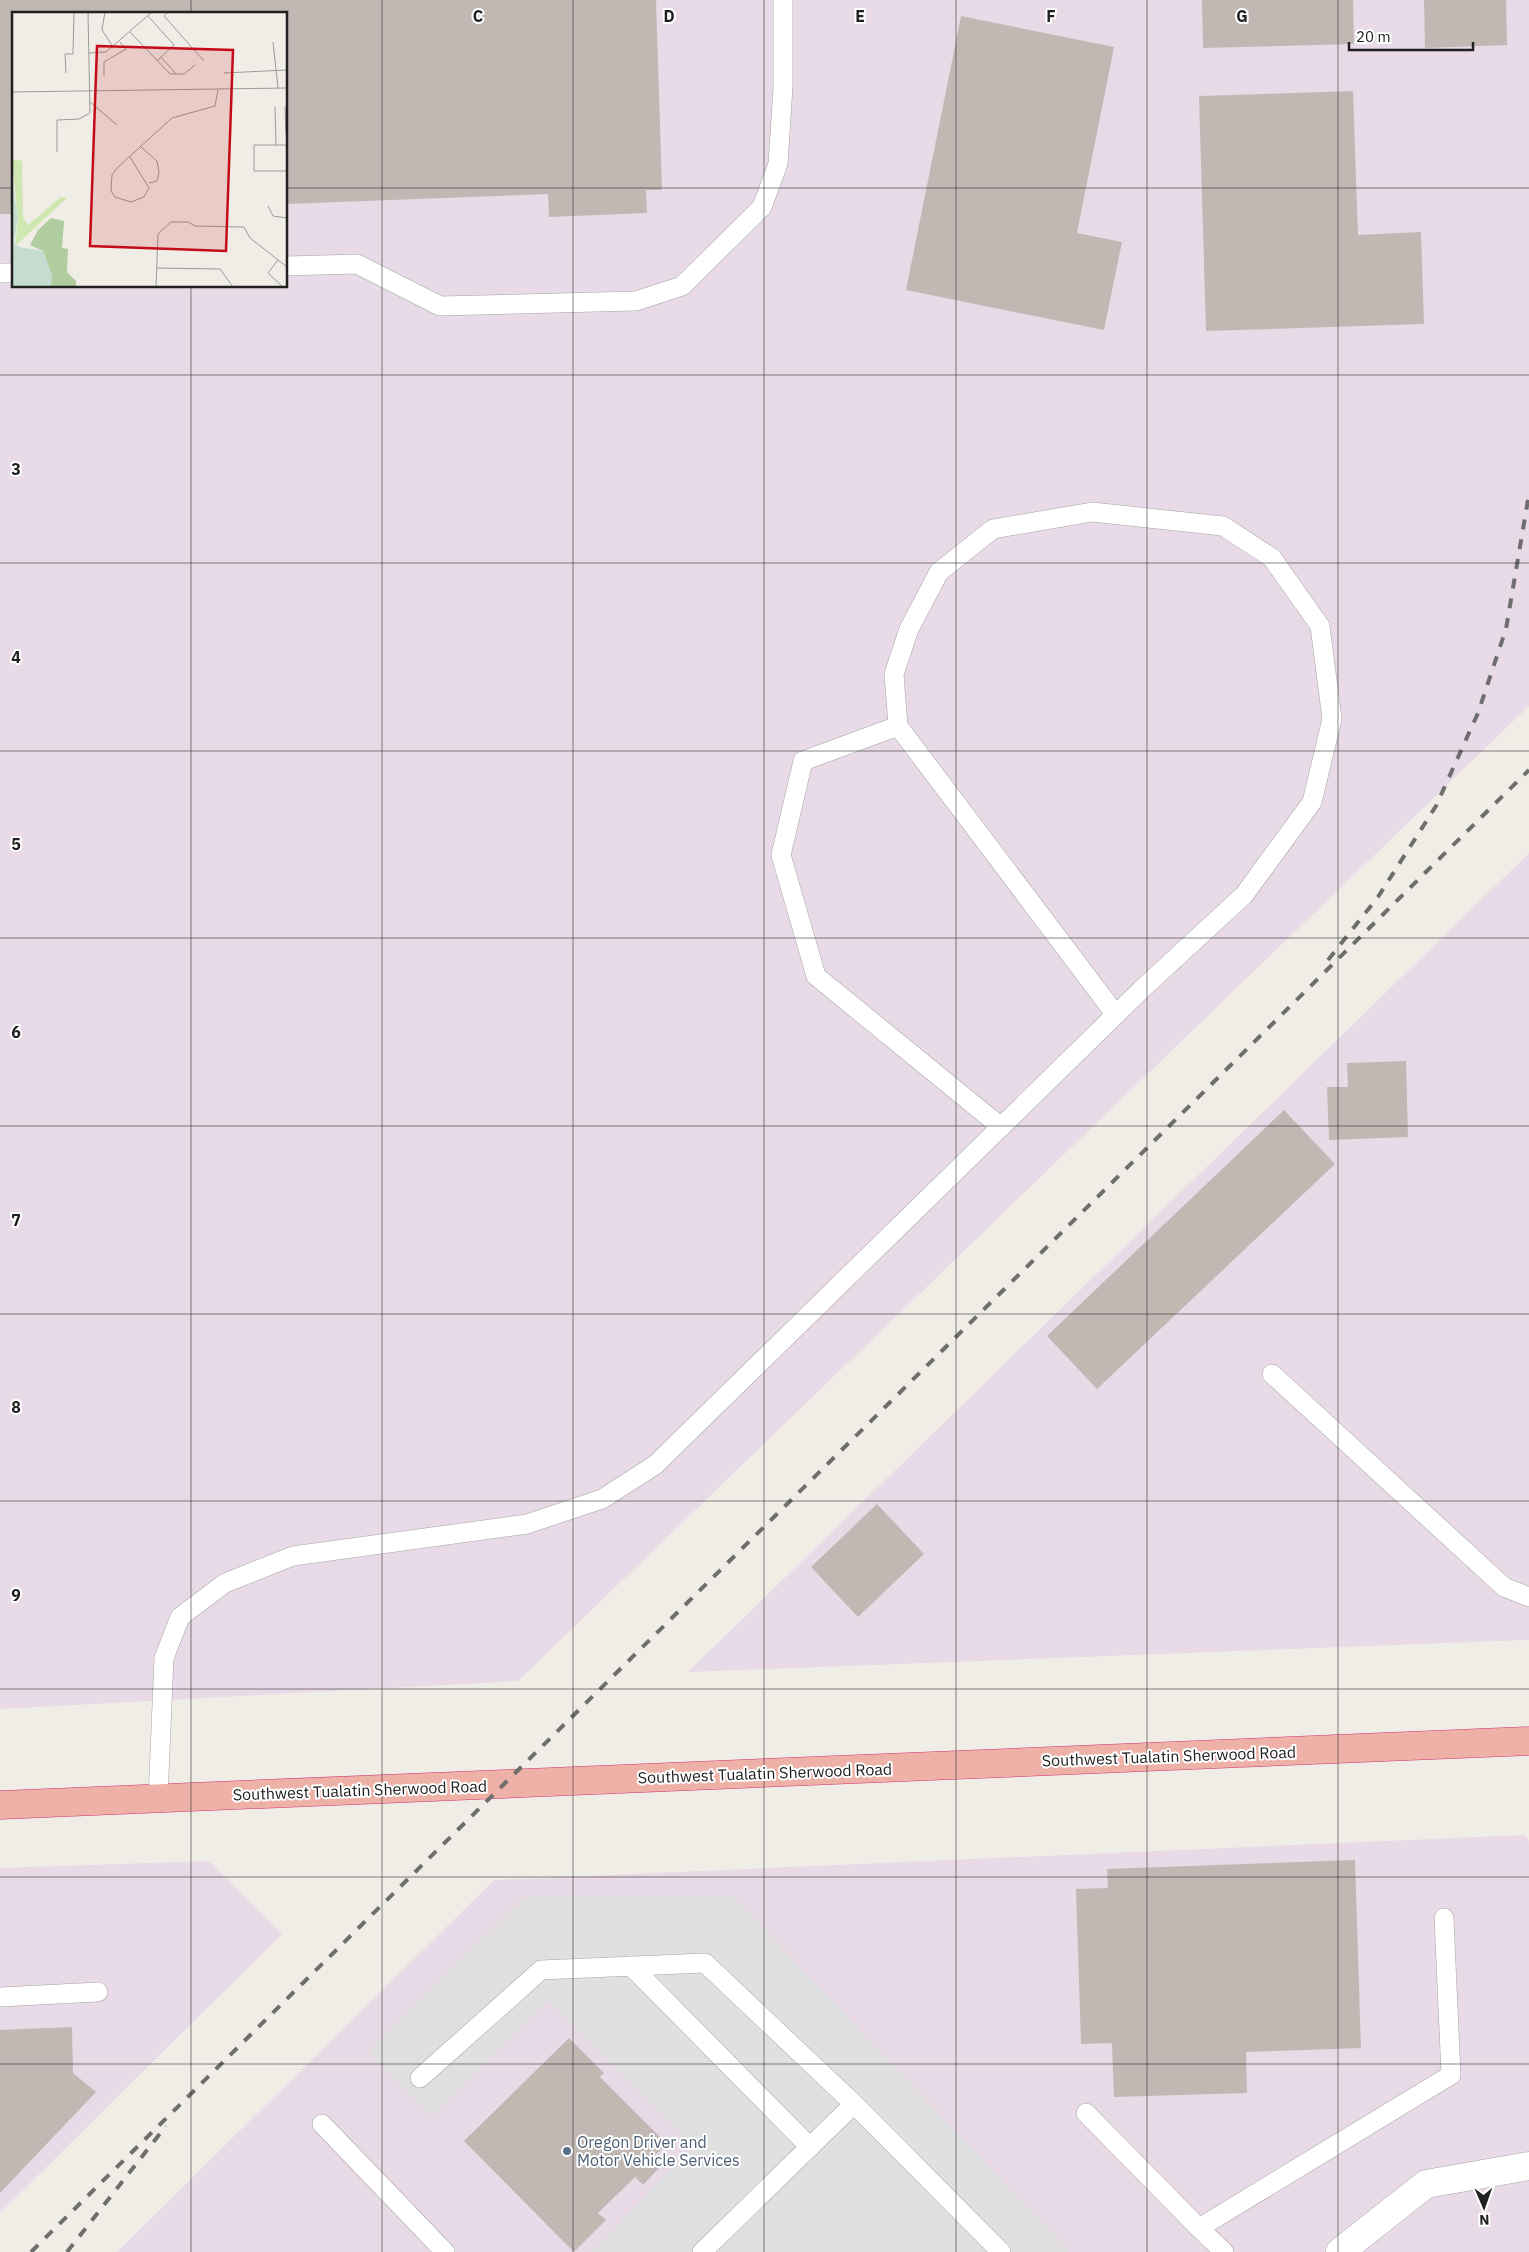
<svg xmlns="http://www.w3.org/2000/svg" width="1529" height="2252" viewBox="0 0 1529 2252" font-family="'IBM Plex Sans',sans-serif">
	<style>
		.industrial { fill: #e9dae7; fill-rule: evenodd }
		.parking { fill: #e0e0e0 }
		.building { fill: #c1b8b4 }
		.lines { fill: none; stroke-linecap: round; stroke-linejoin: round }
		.service-casing { stroke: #a4a4a4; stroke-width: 20 }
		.minor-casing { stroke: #a4a4a4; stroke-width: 29 }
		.trunk-casing { stroke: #d23173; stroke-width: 29 }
		.service { stroke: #fff; stroke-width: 19 }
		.minor { stroke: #fff; stroke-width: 28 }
		.trunk { stroke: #edb1a7; stroke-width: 28 }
		.rail { stroke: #6e6e6e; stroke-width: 4; stroke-dasharray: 10 10; stroke-linecap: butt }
		.grid { fill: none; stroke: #202020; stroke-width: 1; stroke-opacity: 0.55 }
		.service-dot { fill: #5c6f8a; stroke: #fff; stroke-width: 2 }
		.labels { text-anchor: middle; stroke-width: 4; stroke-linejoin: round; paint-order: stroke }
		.street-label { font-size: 16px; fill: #202020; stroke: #fff }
		.service-label { font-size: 16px; fill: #4e5e75; stroke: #fff; text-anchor: start }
		.inset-road { fill: none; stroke: #9d9b97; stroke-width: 1 }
		.view { fill: #c50b18; fill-opacity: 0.15; stroke: #c50b18; stroke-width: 2.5 }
		.inset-edge { fill: none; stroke: #202020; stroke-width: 2.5 }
		.grid-label { font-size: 16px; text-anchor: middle; font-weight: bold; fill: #202020; stroke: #fff; stroke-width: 4; stroke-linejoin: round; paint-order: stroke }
	</style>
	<rect width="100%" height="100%" fill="#f0ede7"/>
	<g class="industrial">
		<path d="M 0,0 L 1529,0 L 1529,706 L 518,1681 L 0,1709 ZM 14,14 L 286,14 L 286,286 L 14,286 Z"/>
		<polygon points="1529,853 1529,1640 688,1672"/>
		<polygon points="1524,1835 1529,1841 1529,2252 117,2252 494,1880"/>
		<polygon points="209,1861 282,1934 0,2213 0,1868"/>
	</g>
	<polygon class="parking" points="733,1896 1070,2252 591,2252 693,2147 547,2000 431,2116 368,2051 525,1897"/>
	<g class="building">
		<polygon points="0,0 656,0 662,190 646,190 647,213 549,217 548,194 286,204 286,14 14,14 14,214 0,214"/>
		<polygon points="1202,0 1353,0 1354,44 1203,48"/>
		<polygon points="1424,0 1506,0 1507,45 1425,48"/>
		<polygon points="961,16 1114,47 1077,233 1122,242 1104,330 906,290"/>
		<polygon points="1353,91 1358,235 1421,232 1424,324 1206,331 1199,96"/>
		<polygon points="1406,1061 1408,1137 1329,1140 1327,1087 1348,1087 1347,1063"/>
		<polygon points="1284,1110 1335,1164 1097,1389 1047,1336"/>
		<polygon points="877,1504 924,1554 858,1617 811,1567"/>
		<polygon points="1355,1860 1361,2048 1246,2052 1247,2093 1114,2097 1112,2043 1081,2044 1076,1889 1108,1888 1107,1869"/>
		<polygon points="72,2027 73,2073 96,2092 0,2193 0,2030"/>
		<polygon points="569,2038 604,2073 600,2077 667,2144 653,2157 661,2166 643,2185 635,2177 598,2213 606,2220 574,2252 464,2141"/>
	</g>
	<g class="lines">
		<g class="service-casing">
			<g id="service">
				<polyline points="286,266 357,264 440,306 636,301 682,286 762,207 778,164 783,87 783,0"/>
				<polyline points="0,273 14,273"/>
				<polyline points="898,726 803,761 781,855 816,976 1001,1127"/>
				<polyline points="1272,1374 1504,1587 1529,1597"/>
				<polyline points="158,1799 164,1658 180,1617 225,1583 293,1556 527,1524 602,1499 655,1465 1142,989 1244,895 1312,802 1332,719 1320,626 1272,558 1223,526 1092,512 993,529 939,572 909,629 894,674 898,726 1116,1015"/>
				<polyline points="631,1966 810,2147"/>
				<polyline points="0,1997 98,1992"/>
				<polyline points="420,2078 541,1970 705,1963 854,2104 1001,2252"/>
				<polyline points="1086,2113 1199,2228"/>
				<polyline points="322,2124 445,2252"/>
				<polyline points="702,2252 854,2104"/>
				<polyline points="1224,2252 1199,2228 1451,2075 1444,1918"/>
			</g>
		</g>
		<g class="minor-casing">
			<polyline id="minor" points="1340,2252 1426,2184 1529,2166"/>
		</g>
		<g class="trunk-casing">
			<polyline id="trunk" points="0,1805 1529,1741"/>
		</g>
		<use href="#service" class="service"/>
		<use href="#minor" class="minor"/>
		<use href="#trunk" class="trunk"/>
		<g class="rail">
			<polyline points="1328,960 1378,897 1436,806 1478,713 1506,629 1529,494"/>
			<polyline points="31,2252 1529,770"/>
			<polyline points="67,2252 166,2126"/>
		</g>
	</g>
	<path class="grid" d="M 191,0 L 191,14M 382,0 L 382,2252M 573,0 L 573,2252M 764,0 L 764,2252M 956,0 L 956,2252M 1147,0 L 1147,2252M 1338,0 L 1338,2252M 0,188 L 14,188M 286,188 L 1529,188M 191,286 L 191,2252M 0,375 L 1529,375M 0,563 L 1529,563M 0,751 L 1529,751M 0,938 L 1529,938M 0,1126 L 1529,1126M 0,1314 L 1529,1314M 0,1501 L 1529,1501M 0,1689 L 1529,1689M 0,1877 L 1529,1877M 0,2064 L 1529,2064"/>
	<circle class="service-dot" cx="567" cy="2151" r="5"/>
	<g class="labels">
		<g class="street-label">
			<text transform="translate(1169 1756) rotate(-2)" y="6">Southwest Tualatin Sherwood Road</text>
			<text transform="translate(765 1773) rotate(-2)" y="6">Southwest Tualatin Sherwood Road</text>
			<text transform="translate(360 1790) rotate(-2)" y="6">Southwest Tualatin Sherwood Road</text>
		</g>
		<g class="service-label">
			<text x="577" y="2148">Oregon Driver and<tspan x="577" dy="18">Motor Vehicle Services</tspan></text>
		</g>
	</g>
	<g transform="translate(12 12)">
		<rect width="275" height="275" fill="#f0ede7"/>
		<path d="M 0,147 L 10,149 L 11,206 L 16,213 L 49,185 L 55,186 L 3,234 L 6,210 Z" fill="#cfe7b1"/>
		<path d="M 39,206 L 52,209 L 50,236 L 56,237 L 55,260 L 64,269 L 64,275 L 38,275 L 40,264 L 31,239 L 18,233 L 26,218 Z" fill="#afcd9f"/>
		<path d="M 0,170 L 6,205 L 2,231 L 7,235 L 31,239 L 40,264 L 38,275 L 0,275 Z" fill="#c5ddd1"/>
		<path class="inset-road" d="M 93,0 L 90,18 L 101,35M 156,0 L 152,4 L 192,49M 136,4 L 162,33 L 145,49M 118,20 L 158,62 L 172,62 L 183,53M 261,30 L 266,76M 77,41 L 94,40 L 140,0M 149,45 L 164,62M 54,61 L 53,42 L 61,42 L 62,0M 212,61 L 275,58M 92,64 L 92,50 L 114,37 L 108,30M 0,80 L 275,76M 78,90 L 105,113M 263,95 L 264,133M 273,95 L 274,122M 275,133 L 242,133 L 242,159 L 275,159M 129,135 L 145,149 L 147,160 L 145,169 L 137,171M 45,140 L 45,108 L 67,107 L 78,101 L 76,0M 118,145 L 137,176 L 132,185 L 119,190 L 103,185 L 99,179 L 100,163 L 106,155 L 160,106 L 203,94 L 206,78M 256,194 L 261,204 L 275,206M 266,248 L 256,261 L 271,275M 144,256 L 208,257 L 221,275M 144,275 L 146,222 L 159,210 L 176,210 L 183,214 L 232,215 L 238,226 L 275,255"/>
		<path class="view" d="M 85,34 L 221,38 L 214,239 L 78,234 Z"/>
		<rect width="275" height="275" class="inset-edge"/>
	</g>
	<g class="grid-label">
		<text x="478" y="22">C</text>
		<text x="669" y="22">D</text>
		<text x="860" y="22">E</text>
		<text x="1051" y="22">F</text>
		<text x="1242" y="22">G</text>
		<text x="16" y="475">3</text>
		<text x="16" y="663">4</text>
		<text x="16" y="850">5</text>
		<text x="16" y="1038">6</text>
		<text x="16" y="1226">7</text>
		<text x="16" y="1413">8</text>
		<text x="16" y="1601">9</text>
	</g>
	<g transform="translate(1484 2207) rotate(178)" stroke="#ffffff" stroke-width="4" paint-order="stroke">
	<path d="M0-4L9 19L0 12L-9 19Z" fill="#202020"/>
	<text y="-8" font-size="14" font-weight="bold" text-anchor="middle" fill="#202020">N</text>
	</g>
	<path d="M1349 42v8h124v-8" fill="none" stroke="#202020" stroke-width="2.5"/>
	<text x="1356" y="42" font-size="15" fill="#202020" stroke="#ffffff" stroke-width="4" paint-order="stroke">20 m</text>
</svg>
